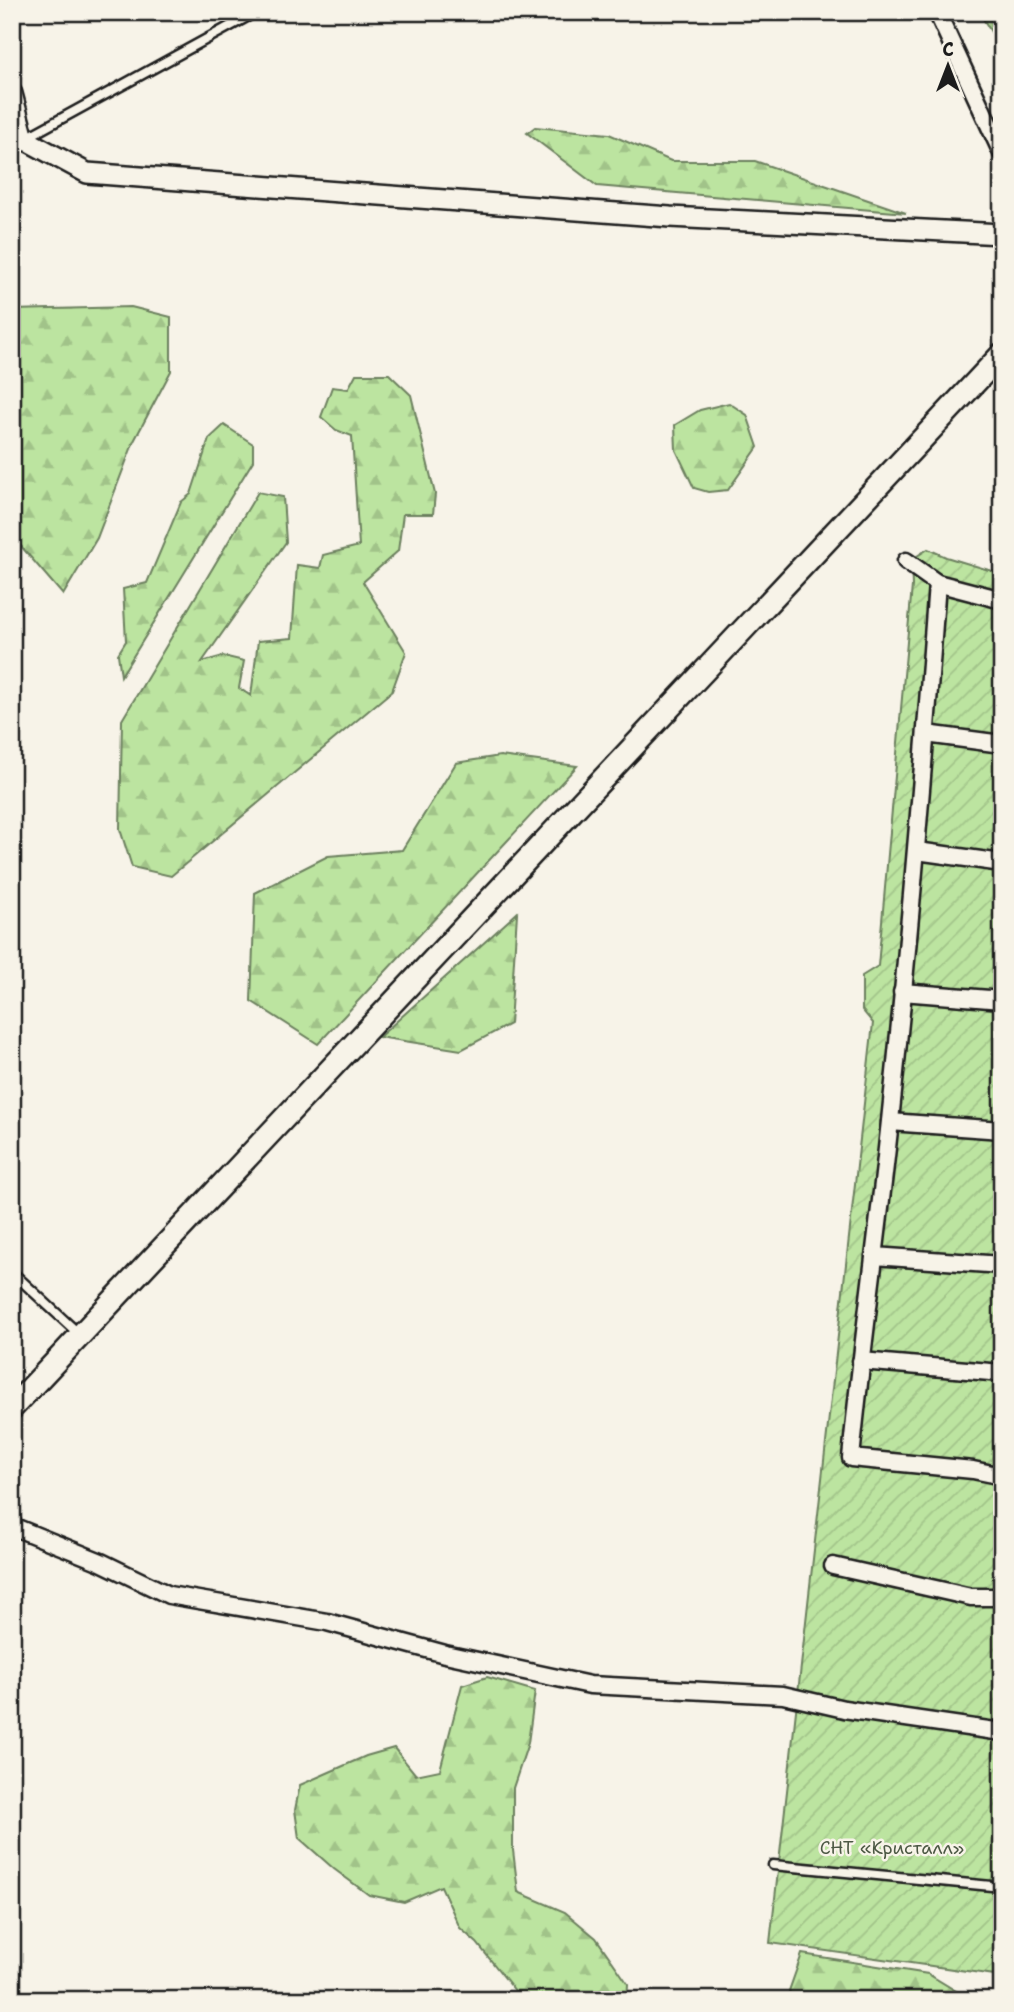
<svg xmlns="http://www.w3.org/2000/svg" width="1014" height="2012" viewBox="0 0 1014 2012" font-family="'Shantell Sans',sans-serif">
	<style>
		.forest { fill: url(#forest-firs); stroke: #6c805e; stroke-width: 2 }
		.garden { fill: url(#garden-furrows); stroke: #6c805e; stroke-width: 2 }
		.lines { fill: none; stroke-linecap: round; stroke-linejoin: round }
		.service-casing { stroke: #1c1c1c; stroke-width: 13 }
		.minor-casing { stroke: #1c1c1c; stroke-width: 21 }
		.tertiary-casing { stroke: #1c1c1c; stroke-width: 24 }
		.secondary-casing { stroke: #1c1c1c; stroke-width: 26 }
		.service { stroke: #f7f3e8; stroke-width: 8 }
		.minor { stroke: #f7f3e8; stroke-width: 16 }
		.tertiary { stroke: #f7f3e8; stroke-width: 19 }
		.secondary { stroke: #f7f3e8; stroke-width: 21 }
		.labels { text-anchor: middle; stroke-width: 5; stroke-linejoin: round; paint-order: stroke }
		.park-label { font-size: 18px; fill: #4c5844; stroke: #f7f3e8 }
	</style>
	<defs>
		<pattern id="forest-firs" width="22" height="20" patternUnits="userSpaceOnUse" patternTransform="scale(1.75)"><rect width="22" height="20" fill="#bce4a0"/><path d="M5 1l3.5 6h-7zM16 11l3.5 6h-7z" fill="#a1c389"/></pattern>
		<pattern id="garden-furrows" width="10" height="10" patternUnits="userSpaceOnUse" patternTransform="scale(1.75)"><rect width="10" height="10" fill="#bce4a0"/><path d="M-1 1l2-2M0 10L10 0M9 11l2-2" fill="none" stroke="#a1c389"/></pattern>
	</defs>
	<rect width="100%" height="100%" fill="#f7f3e8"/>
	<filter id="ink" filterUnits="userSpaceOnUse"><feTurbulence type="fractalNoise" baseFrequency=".0143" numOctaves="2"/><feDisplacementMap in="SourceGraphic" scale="14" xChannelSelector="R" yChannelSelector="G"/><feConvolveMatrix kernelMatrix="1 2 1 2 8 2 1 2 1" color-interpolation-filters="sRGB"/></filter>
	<g filter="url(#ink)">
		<g class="forest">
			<polygon points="979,12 1002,12 1002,50"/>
			<polygon points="535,127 609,134 671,161 755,161 906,213 597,186 527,133"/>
			<polygon points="131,307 171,317 171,371 134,441 97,538 63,595 20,545 12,510 12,310"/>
			<polygon points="356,374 389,374 411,395 435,494 433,514 403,514 398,551 363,582 406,652 392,691 171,876 132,867 120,829 122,720 258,492 283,497 286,542 202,662 223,656 244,661 239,688 251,696 258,641 292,638 297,565 320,568 323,555 359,546 352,436 336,430 321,417 332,387 348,389"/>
			<polygon points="729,403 747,415 758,447 728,490 708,492 694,488 676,450 675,425 700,410"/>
			<polygon points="224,425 253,444 253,461 121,676 118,654 126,641 123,589 147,583 181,502 191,494 209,439"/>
			<polygon points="500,756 577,766 318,1044 251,1001 255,893 328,856 402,850 456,763"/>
			<polygon points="517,913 510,1024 461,1050 379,1037"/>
			<polygon points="487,1677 535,1691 528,1743 513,1788 513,1850 518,1892 565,1912 596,1938 628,1984 627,2000 529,2000 516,1992 477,1943 460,1928 441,1886 404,1902 369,1895 334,1869 299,1838 295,1810 300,1785 366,1756 394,1748 416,1775 440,1770 462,1685"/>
			<polygon points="802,1954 928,1974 966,1997 966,2000 794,2000 789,1991"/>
		</g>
		<polygon class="garden" points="928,549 946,557 1002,574 1002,1976 770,1943 873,1023 862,1010 862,976 878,966 912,586 911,560"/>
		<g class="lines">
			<g class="service-casing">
				<g id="service">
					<polyline points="12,144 24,139 256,12"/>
					<polyline points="12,1272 80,1335"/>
					<polyline points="773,1865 1002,1887"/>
				</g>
			</g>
			<g class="minor-casing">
				<g id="minor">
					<polyline points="937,12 1002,153"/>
					<polyline points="906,561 937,583 1002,600"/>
					<path d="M 937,583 C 924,762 909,942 890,1121 C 878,1233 862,1345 851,1458 L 973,1470 L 1002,1476"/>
					<polyline points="926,734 1002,744"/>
					<polyline points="917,851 1002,863"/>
					<polyline points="902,992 1002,1000"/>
					<polyline points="890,1122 1002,1130"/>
					<polyline points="874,1256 1002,1265"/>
					<polyline points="861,1361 1002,1373"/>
					<polyline points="12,1526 101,1562 169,1595 327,1622 445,1654 590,1685 783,1695 844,1709 1002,1732"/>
					<polyline points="833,1566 971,1597 1002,1597"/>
				</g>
			</g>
			<g class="tertiary-casing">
				<polyline id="tertiary" points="12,94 24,139 87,173 670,217 1002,234"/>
			</g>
			<g class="secondary-casing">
				<polyline id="secondary" points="12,1408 1002,354"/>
			</g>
			<use href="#service" class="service"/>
			<use href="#minor" class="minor"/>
			<use href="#tertiary" class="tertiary"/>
			<use href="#secondary" class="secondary"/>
		</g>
	</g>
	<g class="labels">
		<g class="park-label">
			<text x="892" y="1854">СНТ «Кристалл»</text>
		</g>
	</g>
	<rect width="1014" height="2012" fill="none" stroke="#f7f3e8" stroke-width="42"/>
	<rect x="21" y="21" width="972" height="1970" fill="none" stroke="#1c1c1c" stroke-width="2.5" filter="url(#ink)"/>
	<g transform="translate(948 66)" stroke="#f7f3e8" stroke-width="5" paint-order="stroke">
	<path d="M0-5L12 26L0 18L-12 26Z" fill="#1c1c1c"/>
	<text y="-10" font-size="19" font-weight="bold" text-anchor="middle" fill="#1c1c1c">С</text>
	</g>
</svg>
